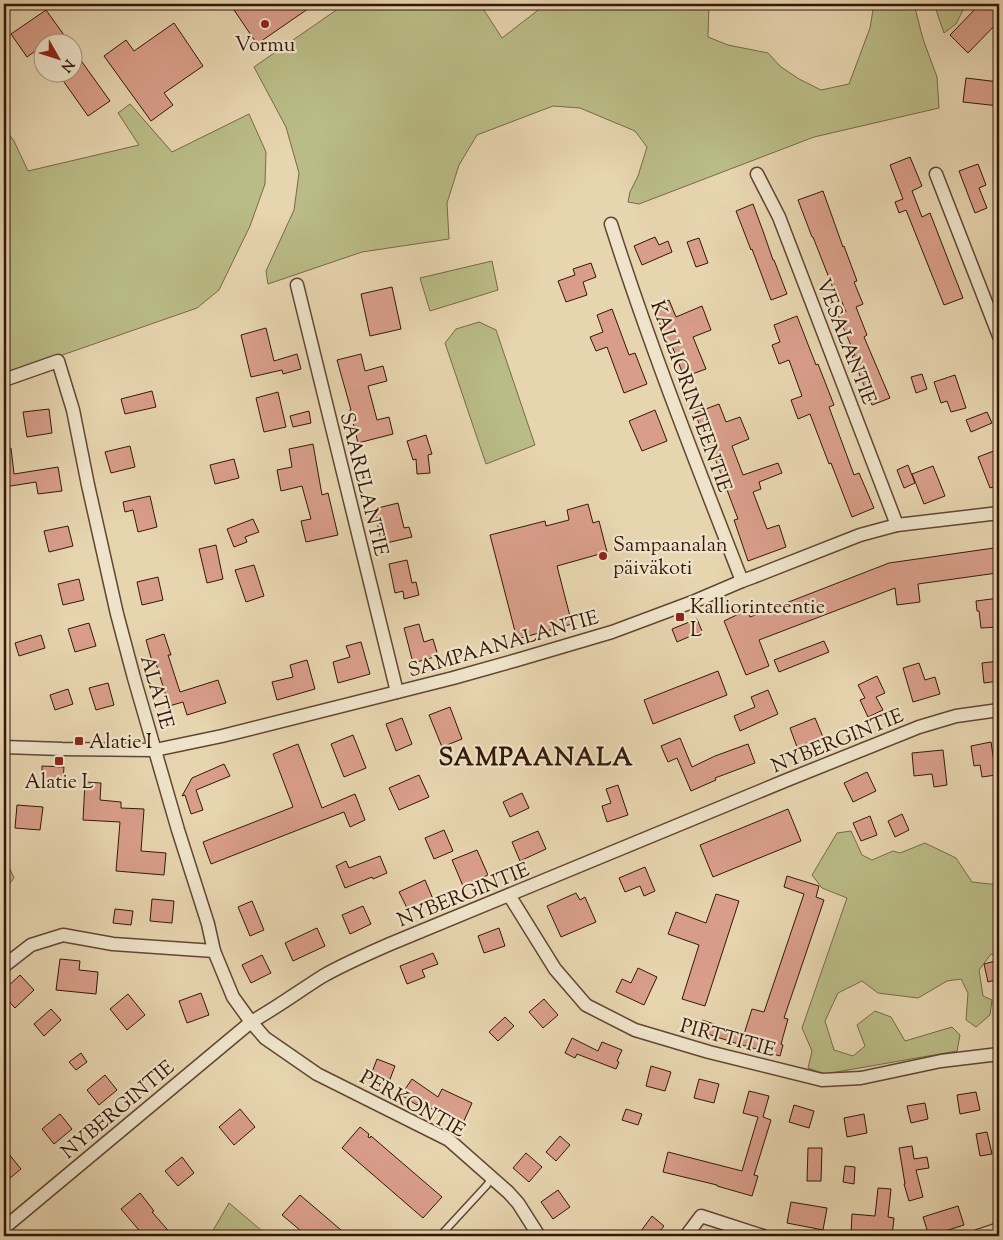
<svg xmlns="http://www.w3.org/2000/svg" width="1003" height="1240" viewBox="0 0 1003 1240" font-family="'Sorts Mill Goudy',serif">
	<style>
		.green { fill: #babc87; stroke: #776a48 }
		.building { fill: #d99e8a; stroke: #341708 }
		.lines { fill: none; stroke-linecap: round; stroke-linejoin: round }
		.service-casing { stroke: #614632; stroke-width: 9 }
		.minor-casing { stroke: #614632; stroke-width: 15 }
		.service { stroke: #efe4cb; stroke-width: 6 }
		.minor { stroke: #efe4cb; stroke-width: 12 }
		.poi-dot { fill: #8f2418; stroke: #efe4cb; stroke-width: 2 }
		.labels { text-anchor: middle; stroke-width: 4.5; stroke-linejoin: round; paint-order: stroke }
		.poi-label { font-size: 20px; fill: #341708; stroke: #efe4cb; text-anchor: start }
		.street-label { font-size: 20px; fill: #341708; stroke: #efe4cb }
		.district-label { font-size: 25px; font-weight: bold; letter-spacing: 1px; fill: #341708; stroke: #efe4cb }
	</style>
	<rect width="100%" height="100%" fill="#e7d5af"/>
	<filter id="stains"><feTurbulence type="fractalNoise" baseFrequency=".004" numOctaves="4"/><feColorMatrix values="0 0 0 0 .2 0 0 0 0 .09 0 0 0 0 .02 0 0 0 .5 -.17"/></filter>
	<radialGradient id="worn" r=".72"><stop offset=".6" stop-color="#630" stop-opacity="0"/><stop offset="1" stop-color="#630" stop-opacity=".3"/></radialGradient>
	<g class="green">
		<polygon points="345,4 480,4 502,38 546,4 709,4 708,37 728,45 768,53 781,67 799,79 821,90 849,84 870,28 874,4 914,4 923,39 937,77 939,108 814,137 639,204 628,202 630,192 638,176 647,147 635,131 580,108 553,106 477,135 459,165 447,203 449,239 362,252 268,284 266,271 294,210 299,173 286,127 254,67"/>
		<polygon points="934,4 966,4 956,24 944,33"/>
		<polygon points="130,104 172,152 249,114 266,152 265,184 250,226 219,290 197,308 48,360 4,377 4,127 14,141 28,171 139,145 118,113"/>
		<polygon points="492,261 498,290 430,311 420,278"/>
		<polygon points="479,322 496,330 535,445 486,464 445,343 456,329"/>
		<polygon points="851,831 862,855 872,860 893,851 900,853 925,843 956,858 972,882 999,885 999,957 991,954 979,970 983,996 992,1000 990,1015 976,1027 966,1020 968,993 961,979 947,981 918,998 878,993 862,981 838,993 825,1021 834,1050 853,1056 865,1046 857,1025 875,1011 891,1017 905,1041 952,1027 960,1035 957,1051 825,1074 808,1068 812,1051 802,1028 847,898 822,888 812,875 837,833"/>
		<polygon points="4,856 14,878 4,891"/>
		<polygon points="229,1203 268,1236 207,1236 212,1232"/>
	</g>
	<g class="building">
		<polygon points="230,4 315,4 257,44"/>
		<polygon points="980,4 999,4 999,21 968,53 950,35"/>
		<polygon points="46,10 69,42 42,42 42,46 27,57 11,34"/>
		<polygon points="174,23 203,66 164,93 173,105 151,121 104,56 126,40 134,51"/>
		<polygon points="72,48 110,101 88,116 57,72 72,72"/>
		<polygon points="966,78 999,82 999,106 963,102"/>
		<polygon points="910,157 922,186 912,191 922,217 930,213 963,298 944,305 906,210 899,213 895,202 903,199 890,165"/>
		<polygon points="978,164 986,185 979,188 987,208 975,213 959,171"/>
		<polygon points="823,191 843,247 844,246 857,281 854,282 863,304 856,307 867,335 864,337 890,398 872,405 852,356 855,355 838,315 846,312 836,287 833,288 813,237 812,237 798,200"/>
		<polygon points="753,204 763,231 773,260 774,260 787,294 771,300 752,249 751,250 736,211"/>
		<polygon points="655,237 659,245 668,241 672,252 642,265 634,246"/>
		<polygon points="699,238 708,263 696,267 687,242"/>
		<polygon points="591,263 596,277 583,282 587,295 566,302 558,281 575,275 573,269"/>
		<polygon points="392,287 401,329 370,336 361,294"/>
		<polygon points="669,300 676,317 702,306 711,330 693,337 706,369 684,377 672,346 669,347 653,307"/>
		<polygon points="612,309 629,355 635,353 647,384 624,393 607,347 596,351 590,337 603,332 597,315"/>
		<polygon points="797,316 816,365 818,364 834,405 829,407 854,475 859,473 874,508 852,517 831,463 829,464 810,414 798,419 791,400 802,396 789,360 779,364 772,345 780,342 774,325"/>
		<polygon points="266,328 274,361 297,354 301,369 283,374 282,370 251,377 241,335"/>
		<polygon points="361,354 365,371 383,366 387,381 368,386 377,420 389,417 393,434 358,443 350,410 351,410 337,360"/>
		<polygon points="922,374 927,389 916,393 911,377"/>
		<polygon points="955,375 966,408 951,412 947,401 941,403 934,382"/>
		<polygon points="152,391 156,407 125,414 121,399"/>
		<polygon points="278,392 286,427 264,432 256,398"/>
		<polygon points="719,404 726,422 740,417 749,439 732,446 743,475 778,463 782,473 759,482 761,489 753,492 767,529 779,525 786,547 748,561 734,520 738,519 713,453 711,454 695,413"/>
		<polygon points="49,409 52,433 27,437 23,412"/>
		<polygon points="655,410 667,441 642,451 629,421"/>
		<polygon points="309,411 311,423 293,427 290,416"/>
		<polygon points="987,412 992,423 971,432 966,420"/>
		<polygon points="426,435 432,454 428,455 430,473 417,474 416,459 413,460 407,441"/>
		<polygon points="313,444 322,495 328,493 338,535 306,542 301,521 311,519 302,486 281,491 277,470 292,467 289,449"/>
		<polygon points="130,446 135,467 111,473 105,452"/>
		<polygon points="11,448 14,474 58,467 62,491 38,494 36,482 4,487 4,449"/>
		<polygon points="999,449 999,485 990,488 978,457"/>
		<polygon points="234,459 239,478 215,484 210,465"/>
		<polygon points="908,465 915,483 904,488 897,470"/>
		<polygon points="933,466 945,496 924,504 912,474"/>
		<polygon points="150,496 157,527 138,532 133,510 125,512 123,502"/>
		<polygon points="398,503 404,528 409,527 412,537 382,544 374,509"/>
		<polygon points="588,504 593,523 599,521 607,552 557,566 572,624 517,639 490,535 545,521 546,526 569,520 567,510"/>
		<polygon points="253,519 259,532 245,537 247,542 234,547 227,529"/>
		<polygon points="68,526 73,546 49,552 44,531"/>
		<polygon points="216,545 223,579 207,583 199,549"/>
		<polygon points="994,548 997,573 918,584 920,602 897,605 895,588 759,640 769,666 746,675 724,621 747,610 750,617 889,563"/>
		<polygon points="407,560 412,583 416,582 419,595 404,599 403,591 395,593 389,564"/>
		<polygon points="254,565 264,596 246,602 235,570"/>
		<polygon points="158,577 163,600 142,605 137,582"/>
		<polygon points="79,579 84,600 63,605 58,584"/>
		<polygon points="999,598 999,627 981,628 979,611 977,611 976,601"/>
		<polygon points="697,619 702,631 677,642 672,629"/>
		<polygon points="89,623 96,646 75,652 68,629"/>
		<polygon points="419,624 424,642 433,639 438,656 413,663 404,628"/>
		<polygon points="164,634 171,655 168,655 180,692 218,680 226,703 187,715 183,702 169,706 155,660 152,661 146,640"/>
		<polygon points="41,635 45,648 19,656 15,643"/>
		<polygon points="824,641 829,652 779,672 774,660"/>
		<polygon points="361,642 370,674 338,683 333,662 350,657 346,646"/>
		<polygon points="307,660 315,689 277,700 272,682 293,677 290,665"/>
		<polygon points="999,661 999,681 984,683 982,663"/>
		<polygon points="919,663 925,680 935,677 940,694 913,702 903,668"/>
		<polygon points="718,671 727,695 653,724 644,700"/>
		<polygon points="877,676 885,693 876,697 883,710 868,717 860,700 865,698 858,685"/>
		<polygon points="108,683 114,705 96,710 89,688"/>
		<polygon points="68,689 73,704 55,710 50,695"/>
		<polygon points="768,690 778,714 740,731 734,716 755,707 751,697"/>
		<polygon points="450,707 462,739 442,747 429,715"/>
		<polygon points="402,718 412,744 396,751 386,724"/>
		<polygon points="815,718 823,737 797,747 790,728"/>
		<polygon points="353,735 366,768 344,777 331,744"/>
		<polygon points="680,738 692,767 715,756 748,744 755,763 715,778 716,780 691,791 677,758 668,762 661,746"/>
		<polygon points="991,742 996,775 982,777 980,765 974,766 971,746"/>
		<polygon points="298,744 322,808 355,794 365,820 350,827 344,812 211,864 203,842 293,807 273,754"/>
		<polygon points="943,750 947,785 934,787 932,774 914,776 912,753"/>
		<polygon points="224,764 230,776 196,790 203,810 191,814 185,795 182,796 192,778"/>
		<polygon points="42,766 64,767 63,780 42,779"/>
		<polygon points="867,772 876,791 853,802 844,783"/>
		<polygon points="419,775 429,797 399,810 389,788"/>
		<polygon points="85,782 101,783 100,800 121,802 121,808 144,809 141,851 166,853 164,875 116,871 120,822 83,820"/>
		<polygon points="618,785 628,815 607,822 602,806 611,803 606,789"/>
		<polygon points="522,793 529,808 510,817 503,802"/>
		<polygon points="17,805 43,807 40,830 15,828"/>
		<polygon points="788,809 801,841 713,877 700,845"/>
		<polygon points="902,814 909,830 895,837 888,821"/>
		<polygon points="870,816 877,835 861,841 853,823"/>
		<polygon points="444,830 453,851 434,859 425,838"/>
		<polygon points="538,831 546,849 520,861 512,842"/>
		<polygon points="477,850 488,875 463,886 452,860"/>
		<polygon points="380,856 387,873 373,879 372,877 345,888 336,866 346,861 349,868"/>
		<polygon points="645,867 655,891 644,896 640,886 625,892 619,878"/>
		<polygon points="787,876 819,886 816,897 824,900 784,1018 788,1019 781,1044 783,1045 780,1056 735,1043 699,1031 702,1020 720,1026 719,1027 744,1034 752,1009 764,1012 804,894 784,887"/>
		<polygon points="425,880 433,899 408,910 399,892"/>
		<polygon points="576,893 580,900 585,897 596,922 561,937 547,906"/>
		<polygon points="716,894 739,901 705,1006 682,999 699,945 668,934 676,912 706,923"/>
		<polygon points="152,899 174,901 172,923 150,921"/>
		<polygon points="252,901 264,930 250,936 238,907"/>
		<polygon points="363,906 371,924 350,934 342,915"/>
		<polygon points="115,909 133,911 131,925 113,923"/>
		<polygon points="317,928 325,946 293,961 285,943"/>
		<polygon points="499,928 505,946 484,953 478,936"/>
		<polygon points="433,953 438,964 422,970 425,977 407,984 400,966"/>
		<polygon points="262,955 271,973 251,983 242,965"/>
		<polygon points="60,959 80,961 79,970 98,972 96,994 56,990"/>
		<polygon points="999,960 999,979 988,982 984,964"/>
		<polygon points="638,968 657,977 644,1005 616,992 622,979 631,983"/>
		<polygon points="20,975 34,990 15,1008 4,996 4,990"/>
		<polygon points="201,993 209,1015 187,1023 179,1001"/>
		<polygon points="128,994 145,1015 127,1030 110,1009"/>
		<polygon points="544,999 558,1015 543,1028 529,1012"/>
		<polygon points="51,1009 61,1020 44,1036 34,1024"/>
		<polygon points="505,1017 514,1026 498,1041 489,1032"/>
		<polygon points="572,1038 598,1051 602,1042 622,1050 617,1061 619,1062 616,1069 577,1054 575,1058 565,1053"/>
		<polygon points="81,1053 87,1062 76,1070 69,1062"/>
		<polygon points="377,1059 395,1066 387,1087 369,1080"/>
		<polygon points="651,1066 671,1072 665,1091 646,1086"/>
		<polygon points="105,1075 117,1090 99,1105 87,1090"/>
		<polygon points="412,1079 438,1097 442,1089 472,1103 463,1123 419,1103 417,1105 401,1095"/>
		<polygon points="699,1079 719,1084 714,1103 694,1098"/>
		<polygon points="749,1091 769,1096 763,1117 771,1120 754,1175 758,1176 752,1196 717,1186 717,1185 663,1172 668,1152 742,1171 758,1117 743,1113"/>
		<polygon points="976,1092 980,1110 960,1114 957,1095"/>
		<polygon points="925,1103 928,1119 911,1123 907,1106"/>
		<polygon points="794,1105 814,1111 809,1128 789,1122"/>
		<polygon points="240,1109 255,1127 234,1145 219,1127"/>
		<polygon points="626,1109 642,1114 638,1125 622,1120"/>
		<polygon points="60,1114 72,1129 54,1144 42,1129"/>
		<polygon points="864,1114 867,1133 847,1137 844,1118"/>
		<polygon points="360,1127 369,1134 368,1137 370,1138 371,1136 442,1197 423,1218 342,1148"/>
		<polygon points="987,1132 992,1154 980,1156 976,1134"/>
		<polygon points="560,1136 570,1145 556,1161 546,1152"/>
		<polygon points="912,1146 914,1159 927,1157 929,1168 916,1170 923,1197 909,1201 904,1184 905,1184 899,1148"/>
		<polygon points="4,1148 21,1169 4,1183"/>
		<polygon points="808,1148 822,1148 821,1181 807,1181"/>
		<polygon points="526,1153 542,1167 529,1182 513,1168"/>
		<polygon points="182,1157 194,1173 178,1186 165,1171"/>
		<polygon points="845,1166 855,1167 854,1184 843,1182"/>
		<polygon points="878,1188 891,1189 888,1217 894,1218 892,1236 851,1234 852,1214 875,1216"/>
		<polygon points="558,1190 570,1207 553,1219 541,1202"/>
		<polygon points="140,1193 154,1211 152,1212 173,1236 144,1236 121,1209"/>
		<polygon points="300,1195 348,1236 307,1236 282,1215"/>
		<polygon points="791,1202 827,1208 823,1230 787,1223"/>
		<polygon points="958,1206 964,1225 929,1236 923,1217"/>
		<polygon points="652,1216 664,1226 656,1236 648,1236 641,1231"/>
	</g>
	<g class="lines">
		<g class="service-casing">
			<polyline id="service" points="440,1236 487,1185 492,1177"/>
		</g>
		<g class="minor-casing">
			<g id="minor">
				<polyline points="757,174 779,217 897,525"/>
				<polyline points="936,174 999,336"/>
				<path d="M 611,224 C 649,344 696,463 742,581"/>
				<polyline points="297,285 397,692"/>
				<polyline points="4,380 58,361 73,410 88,485 117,614 134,678 178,830 208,924 214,951 233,997 251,1022 265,1038 317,1074 449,1140 508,1192 518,1203 539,1236"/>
				<polyline points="4,747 62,749 155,750 222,736 453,678 517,660 612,632 695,601 742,581 753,577 860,535 897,525 999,513"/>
				<polyline points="509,895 555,969 586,1005 635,1030 709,1052 822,1080 861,1078 941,1061 999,1054"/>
				<polyline points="4,966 31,945 63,935 113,944 214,951"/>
				<path d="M 4,1228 L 251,1022 C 276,1008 299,991 323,976 C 344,964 367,954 390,944 L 787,780 L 919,727 L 956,716 L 999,710"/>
				<polyline points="686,1236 701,1216 763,1236"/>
				<polyline points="978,1236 999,1229"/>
			</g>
		</g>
		<use href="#service" class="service"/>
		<use href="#minor" class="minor"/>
	</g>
	<g class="poi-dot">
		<circle cx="265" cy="24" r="5"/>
		<circle cx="603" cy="556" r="5"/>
		<rect x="675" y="612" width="10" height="10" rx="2.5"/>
		<rect x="74" y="736" width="10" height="10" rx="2.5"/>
		<rect x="54" y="756" width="10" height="10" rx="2.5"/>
	</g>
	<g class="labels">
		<g class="poi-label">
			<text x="265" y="51" text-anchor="middle">Vormu</text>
			<text x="613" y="551">Sampaanalan<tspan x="613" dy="23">päiväkoti</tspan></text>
			<text x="690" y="613">Kalliorinteentie<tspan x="690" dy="23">L</tspan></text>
			<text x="89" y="748">Alatie I</text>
			<text x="59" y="788" text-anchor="middle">Alatie L</text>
		</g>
		<g class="street-label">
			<text transform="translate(847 341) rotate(69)" y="7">VESALANTIE</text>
			<text transform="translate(692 396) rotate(70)" y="7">KALLIORINTEENTIE</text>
			<text transform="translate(365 484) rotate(76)" y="7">SAARELANTIE</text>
			<text transform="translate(503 643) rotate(-16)" y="7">SAMPAANALANTIE</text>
			<text transform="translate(158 692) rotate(74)" y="7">ALATIE</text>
			<text transform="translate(837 740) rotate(-22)" y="7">NYBERGINTIE</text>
			<text transform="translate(463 894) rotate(-22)" y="7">NYBERGINTIE</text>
			<text transform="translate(728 1037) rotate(15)" y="7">PIRTTITIE</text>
			<text transform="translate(413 1103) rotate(29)" y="7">PERKONTIE</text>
			<text transform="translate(117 1109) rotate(-40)" y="7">NYBERGINTIE</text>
		</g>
		<g class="district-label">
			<text x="536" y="765">SAMPAANALA</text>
		</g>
	</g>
	<rect width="1003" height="1240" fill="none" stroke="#e7d5af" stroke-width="20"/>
	<rect x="5" y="5" width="993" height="1230" fill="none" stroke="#341708" stroke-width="2.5"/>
	<rect x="10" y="10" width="983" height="1220" fill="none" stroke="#341708"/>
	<g transform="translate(58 58) rotate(129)"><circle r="24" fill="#efe4cb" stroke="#a4927d"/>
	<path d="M0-4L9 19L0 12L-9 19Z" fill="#8f2418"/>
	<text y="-8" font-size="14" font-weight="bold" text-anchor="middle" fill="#341708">N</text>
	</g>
	<rect width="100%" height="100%" filter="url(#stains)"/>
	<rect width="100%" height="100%" fill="url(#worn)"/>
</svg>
